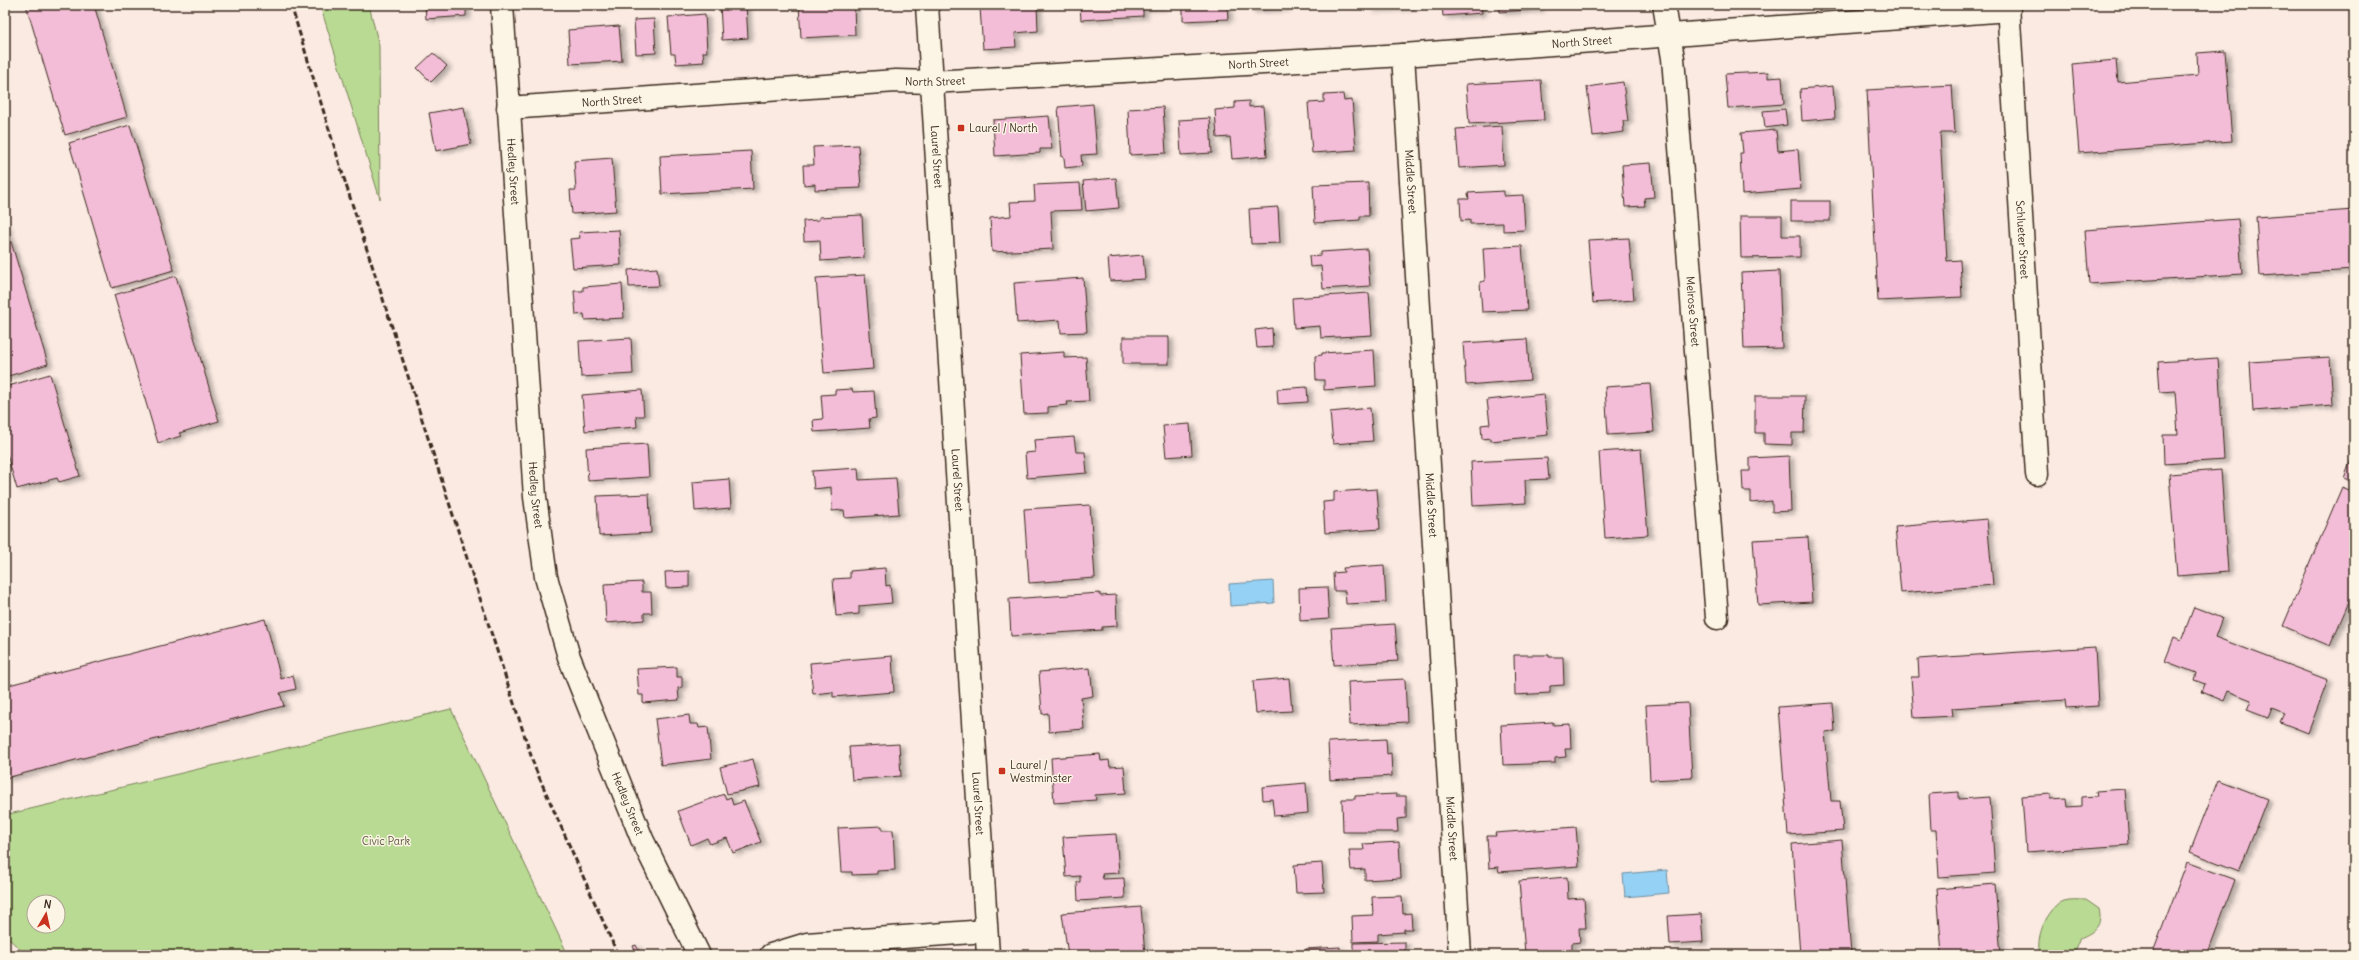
<svg xmlns="http://www.w3.org/2000/svg" width="2359" height="960" viewBox="0 0 2359 960" font-family="Delius,sans-serif">
	<style>
		.green { fill: #b9da93; stroke: #7a8258; fill-rule: evenodd }
		.water { fill: #94d1f5; stroke: #708e9f }
		.building { fill: #f3bdd7; stroke: #3b2a1e; filter: url(#shadow) }
		.lines { fill: none; stroke-linecap: round; stroke-linejoin: round }
		.minor-casing { stroke: #3b2a1e; stroke-width: 25 }
		.minor { stroke: #fcf5e5; stroke-width: 22 }
		.rail { stroke: #3b2a1e; stroke-width: 3; stroke-dasharray: 6 3; stroke-linecap: butt }
		.poi-dot { fill: #c8321e; stroke: #fcf5e5; stroke-width: 1.5 }
		.labels { text-anchor: middle; stroke-width: 3; stroke-linejoin: round; paint-order: stroke }
		.street-label { font-size: 11px; fill: #3b2a1e; stroke: #fcf5e5 }
		.poi-label { font-size: 11px; fill: #3b2a1e; stroke: #fcf5e5; text-anchor: start }
		.park-label { font-size: 11px; fill: #5a563b; stroke: #fcf5e5 }
	</style>
	<defs>
		<filter id="shadow"><feDropShadow dx="4.5" dy="2.5" stdDeviation="2" flood-color="#0004"/></filter>
	</defs>
	<rect width="100%" height="100%" fill="#faeae2"/>
	<filter id="ink" filterUnits="userSpaceOnUse"><feTurbulence type="fractalNoise" baseFrequency=".025" numOctaves="2"/><feDisplacementMap in="SourceGraphic" scale="8" xChannelSelector="R" yChannelSelector="G"/><feConvolveMatrix kernelMatrix="1 2 1 2 8 2 1 2 1" color-interpolation-filters="sRGB"/></filter>
	<g filter="url(#ink)">
		<g class="green">
			<polygon points="320,5 369,5 379,46 380,199"/>
			<path d="M 451,709 L 568,955 L 26,955 L 5,935 L 5,815 ZM 34,902 L 58,902 L 58,926 L 34,926 Z"/>
			<path d="M 2086,900 L 2099,909 C 2103,925 2095,932 2080,938 L 2073,955 L 2041,955 C 2033,940 2048,907 2064,901 C 2070,899 2079,900 2086,900 Z"/>
		</g>
		<g class="water">
			<polygon points="1273,581 1274,603 1230,606 1229,584"/>
			<polygon points="1667,870 1669,893 1625,897 1623,874"/>
		</g>
		<g class="building">
			<polygon points="26,5 94,5 127,117 65,135"/>
			<polygon points="425,5 466,5 466,16 426,19"/>
			<polygon points="597,5 618,5 618,6 597,7"/>
			<polygon points="720,5 746,5 748,38 722,40"/>
			<polygon points="799,5 854,5 855,35 801,38"/>
			<polygon points="1037,5 1038,31 1015,33 1016,47 983,49 980,8"/>
			<polygon points="1080,5 1163,5 1163,7 1143,8 1143,16 1081,20"/>
			<polygon points="1183,5 1227,5 1228,19 1183,21"/>
			<polygon points="1249,5 1285,5 1285,8 1250,10"/>
			<polygon points="1370,5 1414,5 1414,7 1370,9"/>
			<polygon points="1442,5 1481,5 1482,13 1443,16"/>
			<polygon points="1499,5 1539,5 1540,9 1500,12"/>
			<polygon points="705,14 707,52 703,52 704,62 676,64 675,54 671,54 668,17"/>
			<polygon points="654,19 656,53 636,54 634,20"/>
			<polygon points="619,26 622,61 570,64 568,30"/>
			<polygon points="2225,51 2232,141 2079,153 2072,64 2116,60 2118,82 2198,75 2197,53"/>
			<polygon points="433,53 447,66 431,82 417,68"/>
			<polygon points="1768,72 1768,78 1782,77 1784,104 1728,108 1725,74"/>
			<polygon points="1541,80 1544,120 1469,124 1466,84"/>
			<polygon points="1623,82 1628,121 1623,121 1624,132 1593,136 1587,87"/>
			<polygon points="1952,85 1955,133 1940,133 1947,261 1960,260 1962,297 1878,301 1867,90"/>
			<polygon points="1833,86 1835,118 1802,121 1800,89"/>
			<polygon points="1343,94 1344,101 1352,100 1356,150 1312,153 1308,103 1324,102 1324,95"/>
			<polygon points="1249,101 1249,107 1263,106 1267,156 1232,159 1230,137 1217,138 1215,110 1235,108 1235,102"/>
			<polygon points="1093,104 1097,154 1081,155 1082,166 1065,168 1064,157 1062,157 1058,107"/>
			<polygon points="464,107 471,144 436,151 429,113"/>
			<polygon points="1163,107 1166,153 1130,155 1128,109"/>
			<polygon points="1785,109 1787,125 1765,128 1763,111"/>
			<polygon points="1049,116 1052,149 1040,149 1040,153 995,156 993,120"/>
			<polygon points="1210,118 1212,153 1181,155 1179,120"/>
			<polygon points="130,125 174,270 112,288 69,143"/>
			<polygon points="1502,126 1504,165 1459,168 1456,129"/>
			<polygon points="1776,130 1778,151 1798,149 1801,189 1742,194 1740,153 1743,153 1741,133"/>
			<polygon points="858,145 861,188 815,190 815,184 804,185 803,165 814,165 813,147"/>
			<polygon points="751,151 753,189 662,194 660,156"/>
			<polygon points="612,158 616,211 572,214 570,190 576,190 574,161"/>
			<polygon points="1651,163 1654,197 1644,198 1645,206 1625,207 1622,165"/>
			<polygon points="1116,178 1119,208 1086,211 1083,181"/>
			<polygon points="1080,183 1082,210 1051,211 1053,249 992,252 990,218 1011,216 1010,202 1035,201 1034,185"/>
			<polygon points="1368,183 1369,216 1360,216 1360,220 1315,223 1313,185"/>
			<polygon points="1504,191 1504,196 1523,195 1525,230 1503,231 1503,223 1470,224 1470,220 1461,221 1460,199 1469,199 1468,193"/>
			<rect x="1791" y="201" width="39" height="20"/>
			<polygon points="1278,207 1280,243 1251,244 1249,209"/>
			<polygon points="2354,210 2354,270 2260,276 2256,217"/>
			<polygon points="862,215 864,258 821,261 820,240 804,241 803,221 819,220 819,217"/>
			<polygon points="1740,216 1782,216 1782,236 1800,236 1800,257 1741,258"/>
			<polygon points="2238,219 2242,274 2089,284 2085,230"/>
			<polygon points="5,222 48,364 5,377"/>
			<polygon points="619,230 621,265 573,268 570,239 580,238 579,232"/>
			<polygon points="1629,238 1634,300 1593,303 1588,240"/>
			<polygon points="1522,246 1527,310 1482,312 1480,282 1485,281 1483,248"/>
			<polygon points="1367,249 1370,286 1323,289 1321,266 1310,267 1309,256 1321,255 1321,252"/>
			<polygon points="1143,255 1145,279 1110,281 1108,258"/>
			<polygon points="657,268 659,286 629,287 628,270"/>
			<polygon points="1779,271 1782,348 1744,349 1741,273"/>
			<polygon points="865,275 873,369 824,373 816,278"/>
			<polygon points="176,276 219,421 179,433 181,436 158,443 114,295"/>
			<polygon points="1083,278 1087,332 1061,333 1060,320 1017,323 1014,283"/>
			<polygon points="622,284 624,318 585,320 584,314 576,315 574,291 583,291 583,287"/>
			<polygon points="1369,293 1372,335 1321,338 1320,326 1294,328 1292,298"/>
			<polygon points="1272,328 1273,347 1257,348 1255,330"/>
			<rect x="1123" y="337" width="46" height="27"/>
			<polygon points="631,338 633,374 581,377 579,341"/>
			<polygon points="1527,339 1530,380 1466,385 1463,343"/>
			<polygon points="1374,350 1376,386 1324,390 1324,380 1316,380 1315,356 1322,355 1322,353"/>
			<polygon points="1064,352 1064,358 1086,357 1089,401 1067,402 1068,405 1048,407 1048,413 1024,414 1020,355"/>
			<polygon points="2330,357 2333,405 2253,411 2250,362"/>
			<polygon points="2218,358 2224,460 2164,464 2163,435 2178,435 2175,391 2160,392 2158,362"/>
			<polygon points="50,374 80,476 59,482 57,478 17,489 5,448 5,387"/>
			<polygon points="1650,384 1654,432 1608,435 1605,387"/>
			<polygon points="1307,387 1308,402 1278,404 1277,389"/>
			<polygon points="852,389 853,392 874,391 876,418 869,419 870,428 814,432 813,420 823,419 821,395 835,394 835,390"/>
			<polygon points="642,390 644,416 636,416 637,427 585,431 582,395"/>
			<polygon points="1544,394 1548,435 1491,441 1491,438 1482,439 1481,425 1490,424 1487,400"/>
			<polygon points="1755,396 1805,396 1804,433 1792,433 1792,445 1764,444 1764,433 1755,433"/>
			<polygon points="1370,408 1373,441 1333,444 1330,412"/>
			<polygon points="1190,424 1192,455 1166,457 1163,426"/>
			<polygon points="1074,437 1076,452 1085,452 1087,473 1027,478 1025,453 1035,452 1034,440"/>
			<polygon points="647,444 649,477 588,481 586,448"/>
			<polygon points="1641,449 1648,535 1605,538 1599,452"/>
			<polygon points="2354,453 2354,483 2344,478"/>
			<polygon points="1789,456 1791,511 1772,512 1772,501 1751,503 1751,491 1743,491 1742,471 1750,471 1750,458"/>
			<polygon points="1547,458 1549,479 1525,480 1526,503 1473,506 1471,462"/>
			<polygon points="858,468 859,480 896,478 899,514 845,518 844,510 832,511 831,487 814,489 812,471"/>
			<polygon points="2221,470 2228,572 2177,576 2169,474"/>
			<polygon points="729,479 731,508 695,511 693,482"/>
			<polygon points="2342,487 2354,492 2354,590 2330,646 2283,626"/>
			<polygon points="1377,489 1380,529 1325,533 1323,502 1334,501 1334,492"/>
			<polygon points="649,494 651,533 599,536 597,496"/>
			<polygon points="1090,505 1095,578 1029,583 1024,509"/>
			<polygon points="1987,519 1993,585 1901,593 1895,527"/>
			<polygon points="1808,537 1812,602 1758,605 1753,540"/>
			<polygon points="1384,565 1386,602 1346,604 1345,591 1334,591 1333,573 1344,572 1343,568"/>
			<polygon points="885,568 886,586 890,585 892,603 859,606 859,614 836,616 833,579 850,578 850,571"/>
			<polygon points="689,571 689,587 666,588 665,572"/>
			<polygon points="642,582 642,592 651,592 652,613 644,613 644,620 606,623 604,584"/>
			<polygon points="1327,587 1329,619 1300,621 1299,588"/>
			<polygon points="1100,593 1100,596 1116,595 1117,626 1102,627 1102,630 1011,636 1009,599"/>
			<polygon points="2194,607 2222,618 2215,637 2328,680 2308,733 2280,722 2284,713 2272,708 2268,718 2247,710 2251,700 2228,691 2224,701 2202,692 2205,684 2194,680 2196,673 2165,661 2174,638 2181,641"/>
			<polygon points="265,619 281,679 293,675 296,689 280,693 284,706 6,778 5,686"/>
			<polygon points="1395,624 1398,661 1334,665 1331,628"/>
			<polygon points="2095,647 2098,706 2066,708 2065,700 1952,708 1953,716 1914,718 1911,677 1919,677 1918,659"/>
			<polygon points="1514,655 1549,655 1549,657 1563,657 1564,685 1550,686 1550,693 1515,695"/>
			<polygon points="892,656 894,692 833,697 833,692 813,694 810,663"/>
			<polygon points="677,667 677,677 682,677 682,687 678,688 679,700 643,703 643,695 639,695 637,669"/>
			<polygon points="1090,668 1093,696 1081,698 1084,729 1049,732 1048,713 1042,714 1039,672"/>
			<polygon points="1289,678 1292,711 1256,713 1253,681"/>
			<polygon points="1405,679 1407,722 1350,725 1348,682"/>
			<polygon points="1688,703 1692,778 1650,780 1646,705"/>
			<polygon points="1833,703 1835,731 1825,732 1831,801 1840,801 1843,831 1788,835 1778,707"/>
			<polygon points="689,715 690,724 698,724 699,728 708,727 711,759 661,765 655,719"/>
			<polygon points="1553,722 1553,725 1570,724 1571,749 1565,749 1566,757 1555,758 1555,763 1503,765 1501,725"/>
			<polygon points="1386,739 1387,754 1391,753 1392,776 1330,780 1328,742"/>
			<polygon points="899,744 901,776 852,780 849,747"/>
			<polygon points="1100,754 1101,761 1109,760 1110,767 1124,766 1126,793 1095,795 1096,800 1054,803 1051,758"/>
			<polygon points="753,759 760,787 727,794 720,767"/>
			<polygon points="2218,780 2267,799 2239,871 2190,852"/>
			<polygon points="1306,783 1308,813 1274,816 1272,799 1263,800 1262,787"/>
			<polygon points="2125,789 2129,845 2026,852 2022,796 2051,794 2051,799 2066,798 2067,807 2082,806 2082,797 2097,796 2096,791"/>
			<polygon points="1959,792 1959,799 1990,797 1995,873 1939,877 1936,830 1931,830 1929,794"/>
			<polygon points="724,794 726,799 731,797 733,805 744,801 761,842 733,853 727,838 710,844 707,838 691,845 678,811"/>
			<polygon points="1396,794 1396,796 1406,796 1406,818 1397,819 1398,832 1343,832 1342,799 1355,799 1355,796"/>
			<polygon points="882,826 882,830 893,830 895,870 877,871 877,874 852,875 852,872 841,872 838,828"/>
			<polygon points="1576,827 1579,866 1499,872 1498,867 1489,868 1487,836 1496,836 1495,833"/>
			<polygon points="1116,834 1119,873 1102,874 1103,879 1124,878 1125,898 1078,901 1077,882 1080,882 1080,876 1066,877 1063,837"/>
			<polygon points="1842,840 1851,955 1800,955 1792,844"/>
			<polygon points="1399,842 1401,878 1365,880 1365,869 1351,870 1349,850 1364,850 1363,844"/>
			<polygon points="2187,862 2235,880 2207,955 2152,955"/>
			<polygon points="1322,863 1324,892 1296,893 1294,865"/>
			<polygon points="1567,877 1568,899 1584,898 1586,928 1579,928 1580,942 1572,943 1572,950 1525,953 1519,881"/>
			<polygon points="1995,884 2001,955 1942,955 1937,889"/>
			<polygon points="1402,896 1403,914 1411,913 1412,929 1404,929 1404,932 1378,934 1378,941 1353,942 1352,916 1373,915 1372,897"/>
			<polygon points="1141,907 1145,955 1068,955 1062,913"/>
			<polygon points="1701,914 1703,942 1670,944 1668,916"/>
			<polygon points="1405,942 1405,955 1354,955 1354,943"/>
			<polygon points="636,945 640,953 637,955 633,946"/>
			<polygon points="1340,947 1340,955 1306,955 1306,949"/>
		</g>
		<g class="lines">
			<g class="minor-casing">
				<g id="minor">
					<path id="s1" d="M 502,5 L 535,497 L 546,577 L 569,657 L 642,839 L 699,955"/>
					<path id="s2" d="M 927,5 L 988,955"/>
					<path id="s3" d="M 1664,5 L 1673,58 L 1717,618"/>
					<path id="s4" d="M 2008,5 L 2037,474"/>
					<path id="s5" d="M 1403,55 L 1460,955"/>
					<path id="s6" d="M 508,108 L 896,81 L 932,82 L 1403,55 L 2009,10"/>
					<polyline points="771,955 807,944 986,931"/>
				</g>
			</g>
			<use href="#minor" class="minor"/>
			<polyline class="rail" points="291,5 347,188 535,768 618,955"/>
		</g>
	</g>
	<g class="poi-dot">
		<rect x="957" y="124" width="8" height="8" rx="2"/>
		<rect x="998" y="767" width="8" height="8" rx="2"/>
	</g>
	<g class="labels">
		<g class="street-label">
			<text dy="4" stroke="none"><textPath href="#s6" startOffset="1076">North Street</textPath></text>
			<text dy="4" stroke="none"><textPath href="#s6" startOffset="752">North Street</textPath></text>
			<text dy="4" stroke="none"><textPath href="#s6" startOffset="428">North Street</textPath></text>
			<text dy="4" stroke="none"><textPath href="#s6" startOffset="104">North Street</textPath></text>
			<text dy="4" stroke="none"><textPath href="#s2" startOffset="152">Laurel Street</textPath></text>
			<text dy="4" stroke="none"><textPath href="#s1" startOffset="167">Hedley Street</textPath></text>
			<text dy="4" stroke="none"><textPath href="#s5" startOffset="127">Middle Street</textPath></text>
			<text dy="4" stroke="none"><textPath href="#s4" startOffset="235">Schlueter Street</textPath></text>
			<text dy="4" stroke="none"><textPath href="#s3" startOffset="308">Melrose Street</textPath></text>
			<text dy="4" stroke="none"><textPath href="#s2" startOffset="476">Laurel Street</textPath></text>
			<text dy="4" stroke="none"><textPath href="#s1" startOffset="491">Hedley Street</textPath></text>
			<text dy="4" stroke="none"><textPath href="#s5" startOffset="451">Middle Street</textPath></text>
			<text dy="4" stroke="none"><textPath href="#s2" startOffset="800">Laurel Street</textPath></text>
			<text dy="4" stroke="none"><textPath href="#s1" startOffset="815">Hedley Street</textPath></text>
			<text dy="4" stroke="none"><textPath href="#s5" startOffset="775">Middle Street</textPath></text>
		</g>
		<g class="poi-label">
			<text x="969" y="132">Laurel / North</text>
			<text x="1010" y="769">Laurel /<tspan x="1010" dy="13">Westminster</tspan></text>
		</g>
		<g class="park-label">
			<text x="386" y="845">Civic Park</text>
		</g>
	</g>
	<rect width="2359" height="960" fill="none" stroke="#fcf5e5" stroke-width="20"/>
	<rect x="10" y="10" width="2339" height="940" fill="none" stroke="#3b2a1e" stroke-width="1.5" filter="url(#ink)"/>
	<g transform="translate(46 914) rotate(9)"><circle r="19" fill="#fcf5e5" stroke="#afa495"/>
	<path d="M0-3L7 15L0 10L-7 15Z" fill="#c8321e"/>
	<text y="-6" font-size="11" font-weight="bold" text-anchor="middle" fill="#3b2a1e">N</text>
	</g>
</svg>
